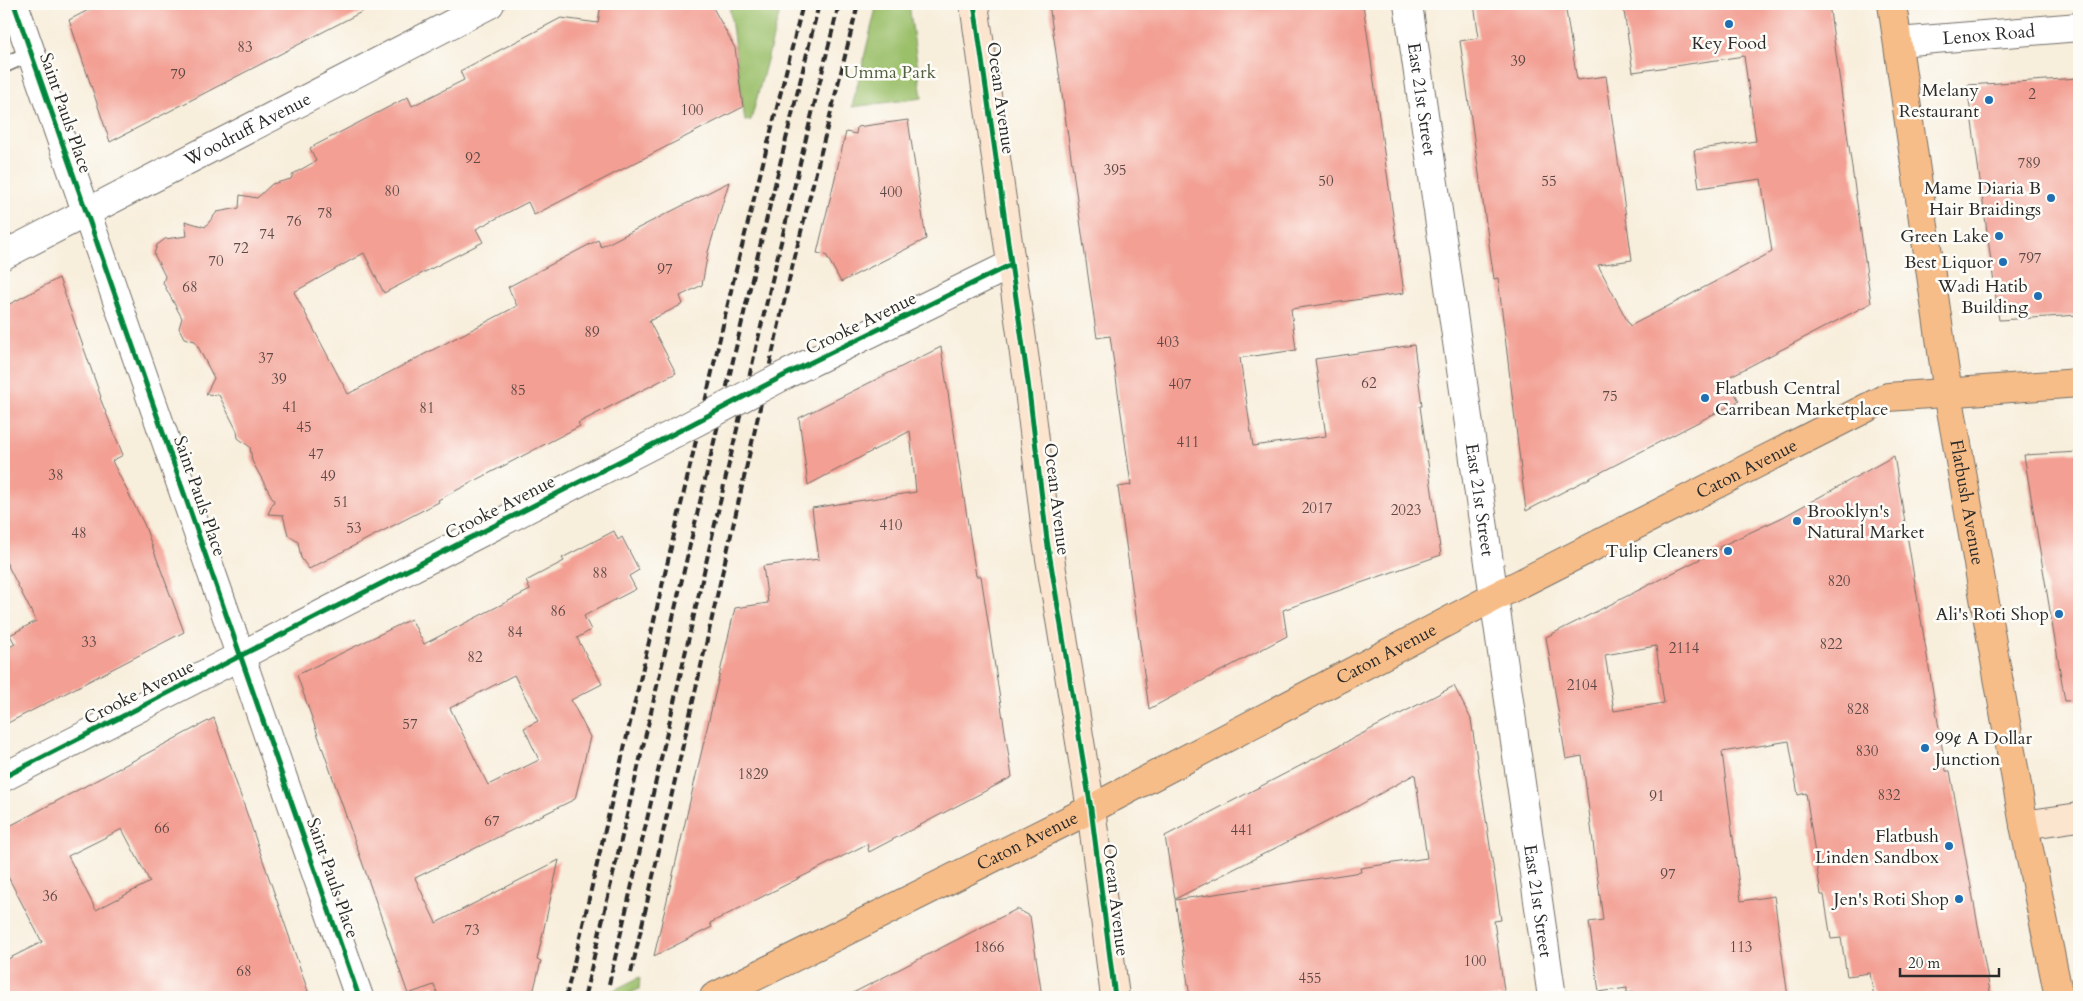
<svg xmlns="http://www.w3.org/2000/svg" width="2083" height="1001" viewBox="0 0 2083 1001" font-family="Cardo,serif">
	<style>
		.green { fill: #9bc06a; stroke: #63764a }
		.building { fill: #f39f93; fill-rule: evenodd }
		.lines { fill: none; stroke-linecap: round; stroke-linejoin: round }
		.lane-casing { stroke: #736f69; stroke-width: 18 }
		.street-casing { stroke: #736f69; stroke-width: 30 }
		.secondary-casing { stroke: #736f69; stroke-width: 30 }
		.primary-casing { stroke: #736f69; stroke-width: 30 }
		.highway-casing { stroke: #736f69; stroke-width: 30 }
		.lane { stroke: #fff; stroke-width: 15 }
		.street { stroke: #fff; stroke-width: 28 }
		.secondary { stroke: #fce5cf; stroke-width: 28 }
		.primary { stroke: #f7bd88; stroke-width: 28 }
		.highway { stroke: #f7bd88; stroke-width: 28 }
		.rail { stroke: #2b2b2b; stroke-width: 4; stroke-dasharray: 8 4; stroke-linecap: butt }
		.street-bridge-casing { stroke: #736f69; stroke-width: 30; stroke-linecap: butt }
		.street-bridge { stroke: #fff; stroke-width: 28 }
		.cycleway-casing { stroke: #fdfcf7; stroke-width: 8 }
		.cycleway { stroke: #00873e; stroke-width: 5 }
		.poi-dot { fill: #1f6fb2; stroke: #fdfcf7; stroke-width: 2 }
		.labels { text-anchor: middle; stroke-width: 5; stroke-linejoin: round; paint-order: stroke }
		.number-label { font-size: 15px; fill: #5d4845 }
		.street-label { font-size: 18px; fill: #2b2b2b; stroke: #fdfcf7 }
		.poi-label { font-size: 18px; fill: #2b2b2b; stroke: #fdfcf7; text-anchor: end }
		.park-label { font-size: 18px; fill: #525f41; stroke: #fdfcf7 }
	</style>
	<rect width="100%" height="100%" fill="#fdfcf7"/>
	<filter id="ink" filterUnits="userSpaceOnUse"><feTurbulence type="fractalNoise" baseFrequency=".02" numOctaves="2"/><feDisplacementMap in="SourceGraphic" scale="10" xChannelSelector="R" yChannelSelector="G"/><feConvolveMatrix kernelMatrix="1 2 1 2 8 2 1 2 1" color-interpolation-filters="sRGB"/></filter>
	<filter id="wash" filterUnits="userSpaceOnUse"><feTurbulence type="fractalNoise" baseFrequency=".0096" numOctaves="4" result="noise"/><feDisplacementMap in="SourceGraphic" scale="20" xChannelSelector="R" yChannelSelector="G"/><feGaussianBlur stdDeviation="1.12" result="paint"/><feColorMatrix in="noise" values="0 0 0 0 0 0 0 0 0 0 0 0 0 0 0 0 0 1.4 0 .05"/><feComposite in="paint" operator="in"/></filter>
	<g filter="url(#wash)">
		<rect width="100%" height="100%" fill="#f8eedc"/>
		<g class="green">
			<polygon points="729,4 782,4 751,120 745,121"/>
			<polygon points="877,4 909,4 922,98 852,107"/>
			<polygon points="640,977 639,989 623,997 600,997"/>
		</g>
		<g id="blocks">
			<g class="building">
				<polygon points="100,4 377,4 110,142 69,20"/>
				<polygon points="601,4 711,4 735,48 743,107 534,215 528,202 476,229 483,242 384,293 364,253 294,292 348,394 517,306 508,287 598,240 601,247 729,182 708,252 702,285 680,296 683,304 649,321 676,373 578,423 580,426 438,500 439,502 309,569 301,558 298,542 288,535 283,515 268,514 274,501 252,461 250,447 238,438 237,431 219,395 206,394 214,378 195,341 184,338 179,328 182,318 163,283 165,276 154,254 157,245 165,239 187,236 185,221 205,227 217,212 239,208 240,195 257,198 272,184 291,179 293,174 316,161 310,148 408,97 412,106 464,80 460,71 561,18 598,23"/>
				<polygon points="1049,4 1363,4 1404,293 1291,309 1296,350 1240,358 1253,446 1326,436 1315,359 1414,345 1422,406 1420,406 1441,555 1283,610 1287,636 1149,709 1118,487 1131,485 1123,427 1110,336 1097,338"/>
				<polygon points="1474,4 1565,4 1577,80 1606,76 1632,260 1598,265 1630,326 1772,252 1761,179 1699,188 1694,150 1756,141 1744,56 1633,72 1623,4 1829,4 1871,303 1727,378 1739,401 1526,511 1498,278 1494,279 1460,41 1479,38"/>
				<polygon points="2079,78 2079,315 1999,320 1967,85"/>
				<polygon points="908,120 926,239 841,282 826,255 817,253 846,132 856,134 857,127"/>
				<polygon points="59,278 101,397 100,398 123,455 112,461 144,524 184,632 4,725 4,650 15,644 10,635 36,621 4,558 4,307"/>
				<polygon points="941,347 976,576 981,576 1012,777 869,852 867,844 710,923 712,927 654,956 735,608 768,603 763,566 819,559 812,508 916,492 910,431 808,485 799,418"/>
				<polygon points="2079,452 2079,700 2065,701 2024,455"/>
				<path d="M 1894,456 L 1946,771 L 1950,771 L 1991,997 L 1874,997 L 1870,973 L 1847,976 L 1841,938 L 1831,939 L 1824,895 L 1821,895 L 1806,793 L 1798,795 L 1789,741 L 1722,752 L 1741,901 L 1774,896 L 1788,997 L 1636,997 L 1635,992 L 1627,993 L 1627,988 L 1599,992 L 1589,922 L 1603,920 L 1582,756 L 1566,759 L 1546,637 L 1720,549 L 1719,547 L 1783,517 ZM 1656,646 L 1664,703 L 1614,711 L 1605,655 Z"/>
				<path d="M 614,531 L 618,540 L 622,537 L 639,570 L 629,576 L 636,589 L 584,616 L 591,630 L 577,638 L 602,684 L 571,700 L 590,737 L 575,799 L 415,878 L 436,923 L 559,860 L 537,960 L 541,961 L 532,997 L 439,997 L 434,985 L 408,994 L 297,675 L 411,619 L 424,644 L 530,590 L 526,581 L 564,561 L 562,558 ZM 514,675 L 538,721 L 524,728 L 539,760 L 488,785 L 450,708 Z"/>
				<polygon points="1454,686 1471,719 1501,920 1494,921 1505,997 1190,997 1175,900 1361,872 1360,868 1427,858 1415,774 1358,806 1175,899 1165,836"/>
				<path d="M 214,718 L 310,997 L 4,997 L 4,961 L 42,942 L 4,869 L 4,829 ZM 122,829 L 150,882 L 96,910 L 68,856 Z"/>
				<polygon points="1017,909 1030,916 1042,997 845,997"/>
			</g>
		</g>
	</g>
	<g filter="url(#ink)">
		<use href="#blocks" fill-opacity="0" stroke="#736f69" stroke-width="1"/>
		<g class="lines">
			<g class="lane-casing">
				<polyline id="lane" points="4,65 31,53"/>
			</g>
			<g class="street-casing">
				<g id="street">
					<polyline points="14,4 359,997"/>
					<path id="s1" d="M 1408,4 L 1552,997"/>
					<path id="s2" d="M 1898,42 L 2079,27"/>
					<path id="s3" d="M 4,255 L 490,4"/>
					<polyline points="785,375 1010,265"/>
					<polyline points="4,777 677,432"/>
				</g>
			</g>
			<g class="secondary-casing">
				<g id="secondary">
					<polyline points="974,4 1028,382 1047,540 1091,809 1115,997"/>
					<polyline points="2024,825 2079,817"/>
				</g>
			</g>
			<g class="primary-casing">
				<g id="primary">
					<path id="s4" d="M 1892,4 L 1948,393 L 2024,825 L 2059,997"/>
				</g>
			</g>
			<g class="highway-casing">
				<g id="highway">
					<path id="s5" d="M 714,997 L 1091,809 L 1494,597 L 1888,397 L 2079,383"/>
				</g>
			</g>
			<use href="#lane" class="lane"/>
			<use href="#street" class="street"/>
			<use href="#secondary" class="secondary"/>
			<use href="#primary" class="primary"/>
			<use href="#highway" class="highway"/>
			<g class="rail">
				<polyline points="631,973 790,276 858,4"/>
				<path d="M 609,984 C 685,657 758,329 839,4"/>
				<polyline points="585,995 752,279 819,4"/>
				<polyline points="566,997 734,278 803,4"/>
			</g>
			<g class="street-bridge-casing">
				<polyline id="street-bridge" points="677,432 785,375"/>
			</g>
			<use href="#street-bridge" class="street-bridge"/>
			<g class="cycleway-casing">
				<g id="cycleway">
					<polyline points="14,4 359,997"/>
					<polyline points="974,4 1028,382 1047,540 1091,809 1115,997"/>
					<polyline points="4,777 677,432 785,375 1010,265"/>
				</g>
			</g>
			<use href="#cycleway" class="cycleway"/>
		</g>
	</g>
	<g class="poi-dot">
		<circle cx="1729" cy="24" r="5"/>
		<circle cx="1989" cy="100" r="5"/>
		<circle cx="2051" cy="198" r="5"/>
		<circle cx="1999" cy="236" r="5"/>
		<circle cx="2003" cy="262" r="5"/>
		<circle cx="2038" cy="296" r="5"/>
		<circle cx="1705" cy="398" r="5"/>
		<circle cx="1797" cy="521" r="5"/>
		<circle cx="1728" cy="551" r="5"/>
		<circle cx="2059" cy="614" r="5"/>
		<circle cx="1925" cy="748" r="5"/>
		<circle cx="1949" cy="846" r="5"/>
		<circle cx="1959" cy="899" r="5"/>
	</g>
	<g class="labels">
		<g class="number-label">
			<text x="245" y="52">83</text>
			<text x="1518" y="66">39</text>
			<text x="178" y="79">79</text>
			<text x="2032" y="99">2</text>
			<text x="692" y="115">100</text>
			<text x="473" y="163">92</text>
			<text x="2029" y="168">789</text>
			<text x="1115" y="175">395</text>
			<text x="1326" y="186">50</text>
			<text x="1549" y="186">55</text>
			<text x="392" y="196">80</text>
			<text x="891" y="197">400</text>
			<text x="325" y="218">78</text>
			<text x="294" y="226">76</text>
			<text x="267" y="239">74</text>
			<text x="241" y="253">72</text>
			<text x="2030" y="263">797</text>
			<text x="216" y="266">70</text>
			<text x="665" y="274">97</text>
			<text x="190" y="292">68</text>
			<text x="592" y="337">89</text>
			<text x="1168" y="347">403</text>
			<text x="266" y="363">37</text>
			<text x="279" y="384">39</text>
			<text x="1369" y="388">62</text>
			<text x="1180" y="389">407</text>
			<text x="518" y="395">85</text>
			<text x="1610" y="401">75</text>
			<text x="290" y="412">41</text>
			<text x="427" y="413">81</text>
			<text x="304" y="432">45</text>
			<text x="1188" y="447">411</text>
			<text x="316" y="459">47</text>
			<text x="56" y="480">38</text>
			<text x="328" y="481">49</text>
			<text x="341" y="507">51</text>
			<text x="1317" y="513">2017</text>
			<text x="1406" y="515">2023</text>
			<text x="891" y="530">410</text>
			<text x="354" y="533">53</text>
			<text x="79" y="538">48</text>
			<text x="600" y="578">88</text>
			<text x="1839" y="586">820</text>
			<text x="558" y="616">86</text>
			<text x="515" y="637">84</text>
			<text x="89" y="647">33</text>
			<text x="1831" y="649">822</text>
			<text x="1684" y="653">2114</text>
			<text x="475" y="662">82</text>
			<text x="1582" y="690">2104</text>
			<text x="1858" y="714">828</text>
			<text x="410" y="729">57</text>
			<text x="1867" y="756">830</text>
			<text x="753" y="779">1829</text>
			<text x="1889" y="800">832</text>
			<text x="1657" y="801">91</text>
			<text x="492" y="826">67</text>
			<text x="162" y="833">66</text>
			<text x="1242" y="835">441</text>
			<text x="1668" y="879">97</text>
			<text x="50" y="901">36</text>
			<text x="472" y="935">73</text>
			<text x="989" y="952">1866</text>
			<text x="1741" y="952">113</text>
			<text x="1475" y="966">100</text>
			<text x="244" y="976">68</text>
			<text x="1310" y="983">455</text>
		</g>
		<g class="street-label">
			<text dy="6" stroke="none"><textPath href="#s2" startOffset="91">Lenox Road</textPath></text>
			<text transform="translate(1001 98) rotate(82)" y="6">Ocean Avenue</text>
			<text dy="6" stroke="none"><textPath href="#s1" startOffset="96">East 21st Street</textPath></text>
			<text transform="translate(66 113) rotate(71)" y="6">Saint Pauls Place</text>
			<text dy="6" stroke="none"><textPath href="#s3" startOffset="274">Woodruff Avenue</textPath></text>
			<text transform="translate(861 323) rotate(-26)" y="6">Crooke Avenue</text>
			<text dy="6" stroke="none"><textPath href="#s5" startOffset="1160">Caton Avenue</textPath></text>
			<text transform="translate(200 496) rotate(71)" y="6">Saint Pauls Place</text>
			<text transform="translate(1057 499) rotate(83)" y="6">Ocean Avenue</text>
			<text dy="6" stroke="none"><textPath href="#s1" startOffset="501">East 21st Street</textPath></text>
			<text dy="6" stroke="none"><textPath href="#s4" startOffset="504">Flatbush Avenue</textPath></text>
			<text transform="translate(500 507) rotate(-27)" y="6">Crooke Avenue</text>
			<text dy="6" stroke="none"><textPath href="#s5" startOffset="755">Caton Avenue</textPath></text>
			<text transform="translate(139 692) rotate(-27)" y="6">Crooke Avenue</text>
			<text dy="6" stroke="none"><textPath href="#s5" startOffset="350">Caton Avenue</textPath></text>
			<text transform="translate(333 878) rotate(71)" y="6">Saint Pauls Place</text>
			<text transform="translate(1116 900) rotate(83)" y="6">Ocean Avenue</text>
			<text dy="6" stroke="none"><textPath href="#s1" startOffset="906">East 21st Street</textPath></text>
		</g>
		<g class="poi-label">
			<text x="1729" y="49" text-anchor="middle">Key Food</text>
			<text x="1979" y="96">Melany<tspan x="1979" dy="21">Restaurant</tspan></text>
			<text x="2041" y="194">Mame Diaria B<tspan x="2041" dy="21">Hair Braidings</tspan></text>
			<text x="1989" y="242">Green Lake</text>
			<text x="1993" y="268">Best Liquor</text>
			<text x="2028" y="292">Wadi Hatib<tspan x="2028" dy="21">Building</tspan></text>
			<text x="1715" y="394" text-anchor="start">Flatbush Central<tspan x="1715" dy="21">Carribean Marketplace</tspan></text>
			<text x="1807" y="517" text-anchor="start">Brooklyn's<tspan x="1807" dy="21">Natural Market</tspan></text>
			<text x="1718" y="557">Tulip Cleaners</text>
			<text x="2049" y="620">Ali's Roti Shop</text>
			<text x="1935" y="744" text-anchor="start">99¢ A Dollar<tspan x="1935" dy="21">Junction</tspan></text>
			<text x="1939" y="842">Flatbush<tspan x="1939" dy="21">Linden Sandbox</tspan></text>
			<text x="1949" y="905">Jen's Roti Shop</text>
		</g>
		<g class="park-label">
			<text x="890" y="78">Umma Park</text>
		</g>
	</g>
	<rect width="2083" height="1001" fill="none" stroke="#fdfcf7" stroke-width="20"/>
	<path d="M1900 968v8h99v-8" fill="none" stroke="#2b2b2b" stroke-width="2.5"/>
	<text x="1908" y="968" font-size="15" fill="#2b2b2b" stroke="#fdfcf7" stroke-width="4" paint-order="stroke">20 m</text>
</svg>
